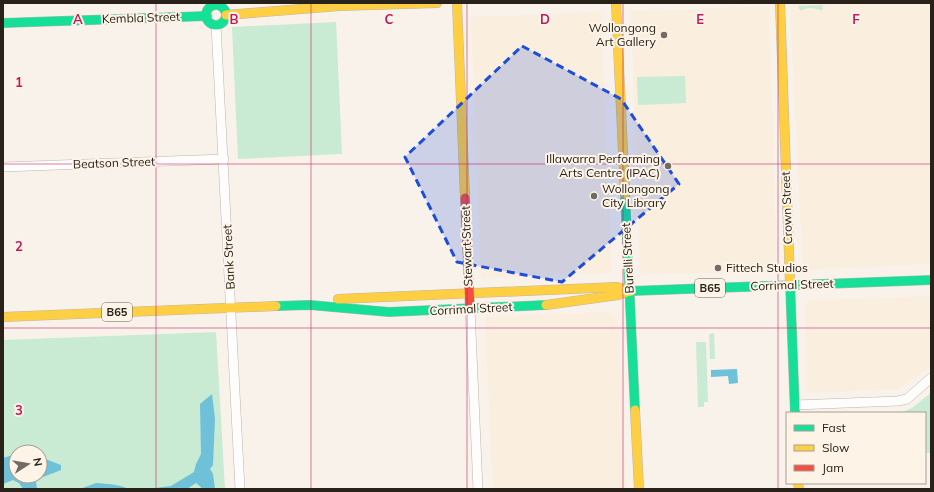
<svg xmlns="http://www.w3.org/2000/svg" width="934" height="492" viewBox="0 0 934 492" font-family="Mulish,sans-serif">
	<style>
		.built { fill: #faeede }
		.green { fill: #c9ead3; fill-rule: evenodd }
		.water { fill: #6fc0d9 }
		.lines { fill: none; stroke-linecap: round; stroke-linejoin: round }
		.street-casing { stroke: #bcb6ae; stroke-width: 10 }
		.fast-casing { stroke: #bcb6ae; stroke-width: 10 }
		.slow-casing { stroke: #bcb6ae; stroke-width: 10 }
		.jam-casing { stroke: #bcb6ae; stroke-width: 10 }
		.street { stroke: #fefdfc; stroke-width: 9 }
		.fast { stroke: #16e098; stroke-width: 9 }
		.slow { stroke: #ffcf43; stroke-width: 9 }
		.jam { stroke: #f24e42; stroke-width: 9 }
		.marked { fill: #1d4ed8; fill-opacity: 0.2; stroke: #1d4ed8; stroke-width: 3; stroke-dasharray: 8 5; stroke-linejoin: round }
		.grid { fill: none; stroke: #c2185b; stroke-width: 1; stroke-opacity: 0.55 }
		.poi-dot { fill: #716b63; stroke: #fdf3e6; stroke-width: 1.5 }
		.labels { text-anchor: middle; stroke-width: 4; stroke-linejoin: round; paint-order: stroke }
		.shield { fill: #fdf3e6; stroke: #686157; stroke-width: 1 }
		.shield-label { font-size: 11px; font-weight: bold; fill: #28221a }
		.street-label { font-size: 12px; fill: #28221a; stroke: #fdf3e6 }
		.poi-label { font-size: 12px; fill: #28221a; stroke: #fdf3e6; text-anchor: end }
		.grid-label { font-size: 13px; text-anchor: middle; font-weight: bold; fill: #c2185b; stroke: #fdf3e6; stroke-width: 4; stroke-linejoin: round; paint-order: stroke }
	</style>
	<rect width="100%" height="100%" fill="#f8f2eb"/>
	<g class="built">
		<polygon points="826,3 931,3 931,264 803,270 790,9 796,4"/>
		<polygon points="769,6 777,272 640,274 631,11"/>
		<polygon points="601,12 612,273 481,278 471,17"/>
		<polygon points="931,296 931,366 899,389 807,393 805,304 811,300"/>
		<polygon points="608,312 618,320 626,489 493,489 485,317"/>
	</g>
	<g class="green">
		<path d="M 822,5 L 823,10 C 814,10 810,5 801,11 L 798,7 L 799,6 Z"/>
		<polygon points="336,22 342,154 238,159 232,27"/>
		<polygon points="685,76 686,103 638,105 637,77"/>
		<path d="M 216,332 L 225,489 L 3,489 L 3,340 ZM 16,452 L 40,452 L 40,476 L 16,476 Z"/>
		<polygon points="714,333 715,359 710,359 709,334"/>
		<polygon points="696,342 706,342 708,402 704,402 704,407 698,407"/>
		<polygon points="931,393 931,453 925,453 925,413 899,413 912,408"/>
	</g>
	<g class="water">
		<polygon points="737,369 738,383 729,384 728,376 711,377 711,370"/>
		<polygon points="212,394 215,419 213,465 210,469 213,474 215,489 203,489 196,483 187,489 147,489 171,486 194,472 196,464 201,454 200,404"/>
		<polygon points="16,454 16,476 40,476 40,457 61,465 61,470 38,479 36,482 37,489 23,489 19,483 13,480 3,484 3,458"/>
		<path d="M 96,483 C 106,484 119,484 128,489 L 80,489 Z"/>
	</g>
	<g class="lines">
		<g class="street-casing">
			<g id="street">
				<polyline points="216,3 217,5"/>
				<polyline points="216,25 240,489"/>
				<polyline points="3,167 224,159"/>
				<polyline points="470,309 478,489"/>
				<polyline points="795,405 898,401 907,399 931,378"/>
			</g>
		</g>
		<g class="fast-casing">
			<g id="fast">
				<circle cx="216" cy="15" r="10"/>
				<polyline points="3,23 207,16"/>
				<polyline points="625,194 635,410"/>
				<polyline points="790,282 795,413"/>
				<polyline points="631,291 931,280"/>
				<polyline points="276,306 310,305 389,312 546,305"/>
			</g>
		</g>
		<g class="slow-casing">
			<g id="slow">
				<polyline points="457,3 465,198"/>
				<polyline points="616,3 625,194"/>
				<polyline points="780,3 790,282"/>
				<polyline points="226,15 339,6 437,3"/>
				<polyline points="338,299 617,287 631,291"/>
				<polyline points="546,305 618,295 630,291"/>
				<polyline points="3,317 276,306"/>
				<polyline points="635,410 639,489"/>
				<polyline points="798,483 799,489"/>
			</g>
		</g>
		<g class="jam-casing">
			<polyline id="jam" points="465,198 470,309"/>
		</g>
		<use href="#street" class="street"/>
		<use href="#fast" class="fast"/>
		<use href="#slow" class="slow"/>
		<use href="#jam" class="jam"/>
	</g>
	<path class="marked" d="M 522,46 L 621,99 L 679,184 L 562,282 L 457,262 L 405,157 Z"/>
	<path class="grid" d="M 156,3 L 156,489M 311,3 L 311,489M 467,3 L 467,489M 623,3 L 623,489M 778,3 L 778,489M 3,164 L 931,164M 3,328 L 931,328"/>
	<g class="poi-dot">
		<circle cx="664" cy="35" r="4"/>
		<circle cx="668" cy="166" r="4"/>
		<circle cx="594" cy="196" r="4"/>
		<circle cx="718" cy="268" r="4"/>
	</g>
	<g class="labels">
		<g class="shield">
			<rect x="695" y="279" width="30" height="18" rx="3"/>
			<rect x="102" y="303" width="30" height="18" rx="3"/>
		</g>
		<g class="shield-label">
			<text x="710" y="292">B65</text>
			<text x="117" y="316">B65</text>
		</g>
		<g class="street-label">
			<text transform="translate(141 18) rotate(-2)" y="4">Kembla Street</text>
			<text transform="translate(114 163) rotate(-2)" y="4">Beatson Street</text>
			<text transform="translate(787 208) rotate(-92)" y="4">Crown Street</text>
			<text transform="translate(467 246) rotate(-92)" y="4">Stewart Street</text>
			<text transform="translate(229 257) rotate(-93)" y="4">Bank Street</text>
			<text transform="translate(628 258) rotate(-93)" y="4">Burelli Street</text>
			<text transform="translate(792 285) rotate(-2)" y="4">Corrimal Street</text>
			<text transform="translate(471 309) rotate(-3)" y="4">Corrimal Street</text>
		</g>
		<g class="poi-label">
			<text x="656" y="32">Wollongong<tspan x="656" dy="14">Art Gallery</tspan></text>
			<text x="660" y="163">Illawarra Performing<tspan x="660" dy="14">Arts Centre (IPAC)</tspan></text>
			<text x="602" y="193" text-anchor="start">Wollongong<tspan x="602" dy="14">City Library</tspan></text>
			<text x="726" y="272" text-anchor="start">Fittech Studios</text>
		</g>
	</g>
	<g class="grid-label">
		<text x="78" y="24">A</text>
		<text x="234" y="24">B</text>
		<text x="389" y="24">C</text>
		<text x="545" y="24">D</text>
		<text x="700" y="24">E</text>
		<text x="856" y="24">F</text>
		<text x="19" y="87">1</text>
		<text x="19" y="251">2</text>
		<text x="19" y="415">3</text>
	</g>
	<rect width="934" height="492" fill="none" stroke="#28221a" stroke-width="8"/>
	<rect x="786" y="412" width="140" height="72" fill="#fdf3e6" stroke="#a89f94"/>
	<rect x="794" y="425" width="20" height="6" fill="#16e098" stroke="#a89f94"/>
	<text x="822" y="432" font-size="12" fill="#28221a">Fast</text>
	<rect x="794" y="445" width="20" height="6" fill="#ffcf43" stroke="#a89f94"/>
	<text x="822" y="452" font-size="12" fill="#28221a">Slow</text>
	<rect x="794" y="465" width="20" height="6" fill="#f24e42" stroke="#a89f94"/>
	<text x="822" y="472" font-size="12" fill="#28221a">Jam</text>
	<g transform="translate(28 464) rotate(78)"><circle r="19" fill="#fdf3e6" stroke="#a89f94"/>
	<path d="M0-3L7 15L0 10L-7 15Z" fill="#716b63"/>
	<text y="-6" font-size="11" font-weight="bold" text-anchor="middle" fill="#28221a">N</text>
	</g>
</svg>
